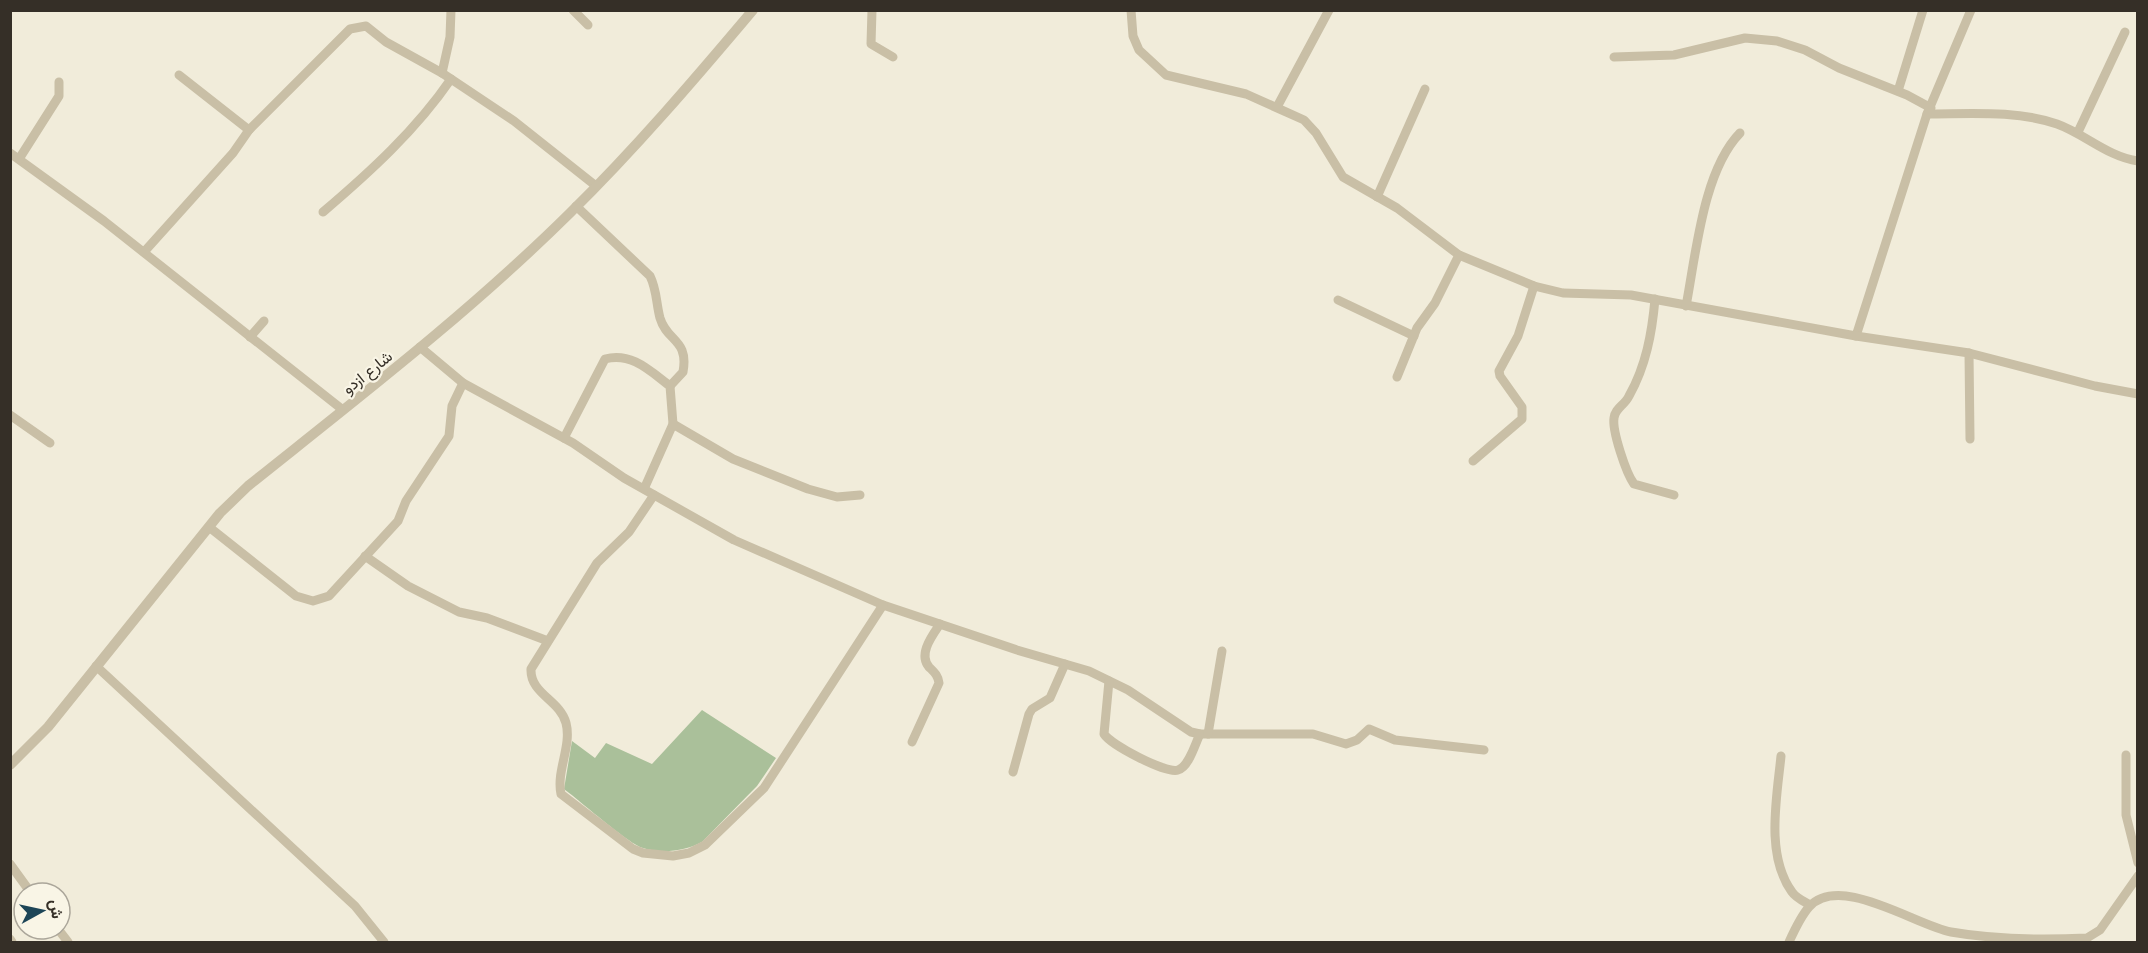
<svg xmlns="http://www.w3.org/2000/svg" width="2148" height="953" viewBox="0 0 2148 953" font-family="Ubuntu,Vazirmatn,sans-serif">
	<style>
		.green { fill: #aac09a }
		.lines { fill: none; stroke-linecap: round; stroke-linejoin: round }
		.minor { stroke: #c9bfa6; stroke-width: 9 }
		.tertiary { stroke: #c9bfa6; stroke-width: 10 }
		.labels { text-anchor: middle; stroke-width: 4.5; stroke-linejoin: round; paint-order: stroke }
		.street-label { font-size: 16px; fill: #352f27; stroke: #f9f5e6 }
	</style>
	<rect width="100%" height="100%" fill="#f1ecda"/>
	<path class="green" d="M 702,710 L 776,758 L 757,786 L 702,842 C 685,851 662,854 643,848 C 630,845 579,800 564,789 L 572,741 L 595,758 L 606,743 L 652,764 Z"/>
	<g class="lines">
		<g class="minor">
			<polyline points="451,10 450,37 442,73 514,121 596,186"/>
			<polyline points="573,10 588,25"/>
			<polyline points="872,10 871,44 893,57"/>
			<polyline points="1131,10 1133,36 1139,50 1166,75 1246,94 1304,120 1316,133 1343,177 1397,208 1459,255 1534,286 1563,293 1631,295 1856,336 1927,114 1971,10"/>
			<polyline points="1614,57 1674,55 1745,38 1777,41 1805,50 1839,68 1907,95 1931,108"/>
			<polyline points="179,75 249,130"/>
			<polyline points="1898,91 1923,10"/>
			<polyline points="1277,107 1329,10"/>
			<path d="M 1927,114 C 1969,114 2017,110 2057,124 C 2085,134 2108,157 2138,161"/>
			<polyline points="2078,132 2125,32"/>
			<polyline points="10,153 104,221 343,410"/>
			<polyline points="19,159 59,96 59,82"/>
			<polyline points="1377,197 1425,89"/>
			<path d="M 576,206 L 650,276 C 657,290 656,303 660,318 C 667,342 689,339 683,372 L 670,386"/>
			<path d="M 323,212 C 370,172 416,130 451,79"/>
			<polyline points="144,252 233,153 249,130 350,29 366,26 386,42 442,73"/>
			<path d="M 1655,299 C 1652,333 1646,366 1629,396 C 1625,405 1615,408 1614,418 C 1612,431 1626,473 1634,484 L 1674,495"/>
			<polyline points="1338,300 1414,336"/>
			<path d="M 1686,306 C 1696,254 1703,171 1740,133"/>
			<polyline points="1856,336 1969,353 1970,439"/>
			<polyline points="250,337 264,321"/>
			<polyline points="420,347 463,383 573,443 624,478 734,540 883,605 1017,650 1089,671 1128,690 1191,732 1200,734 1313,734 1346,744 1357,740 1369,729 1395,740 1484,750"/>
			<polyline points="1969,353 2095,386 2138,394"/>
			<polyline points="1397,377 1417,328 1435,303 1459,255"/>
			<polyline points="10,415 50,443"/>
			<polyline points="673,424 733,459 808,489 837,497 860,495"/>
			<path d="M 564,438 L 605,359 C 632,352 650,371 670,386 L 673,424 L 644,489"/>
			<polyline points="1473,461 1522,419 1522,407 1500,376 1499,371 1518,336 1534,286"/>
			<path d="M 654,495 L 629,532 L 597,563 L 531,669 C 530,694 560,700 566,723 C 572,746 556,771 561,794 L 633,849 L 643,853 L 673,856 L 689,853 L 705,845 L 764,788 L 883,605"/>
			<polyline points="209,527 296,596 313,601 329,596 398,521 406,501 449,436 452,406 463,383"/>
			<polyline points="365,556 408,586 459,612 487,618 548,641"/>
			<polyline points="96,666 355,906 384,942"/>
			<path d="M 1109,681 L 1104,734 C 1111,745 1166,774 1178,770 C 1189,767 1195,744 1200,734"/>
			<polyline points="1208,734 1222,651"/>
			<path d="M 912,742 L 939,683 C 938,675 934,672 929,667 C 918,654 932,636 940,624"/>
			<polyline points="2126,755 2126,815 2138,863"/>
			<path d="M 1781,756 C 1777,797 1765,855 1792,892 C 1796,898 1805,902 1810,905"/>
			<polyline points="1013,772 1029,714 1032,709 1050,698 1065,664"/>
			<polyline points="10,864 31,893"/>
			<polyline points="58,929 68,942"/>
			<polyline points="10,939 12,942"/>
			<path d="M 1789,942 C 1794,931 1801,916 1809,907 C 1840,873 1915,925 1951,932 C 1996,940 2041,940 2087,938 L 2100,930 L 2138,876"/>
		</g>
		<path class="tertiary" d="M 10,765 L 48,727 L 220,513 L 248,486 C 358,398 470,312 570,213 C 635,149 694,80 753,10"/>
	</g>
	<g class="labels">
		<g class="street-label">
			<text transform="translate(367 372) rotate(-39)" y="6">شارع ازدو</text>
		</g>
	</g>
	<rect width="2148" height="953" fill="none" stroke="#352f27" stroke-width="24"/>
	<g transform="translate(42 911) rotate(82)"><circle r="28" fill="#f9f5e6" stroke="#aba69a" stroke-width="1.5"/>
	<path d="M0-4.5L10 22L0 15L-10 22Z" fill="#1d4557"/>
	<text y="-9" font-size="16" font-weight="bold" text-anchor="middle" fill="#352f27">ش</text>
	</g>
</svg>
